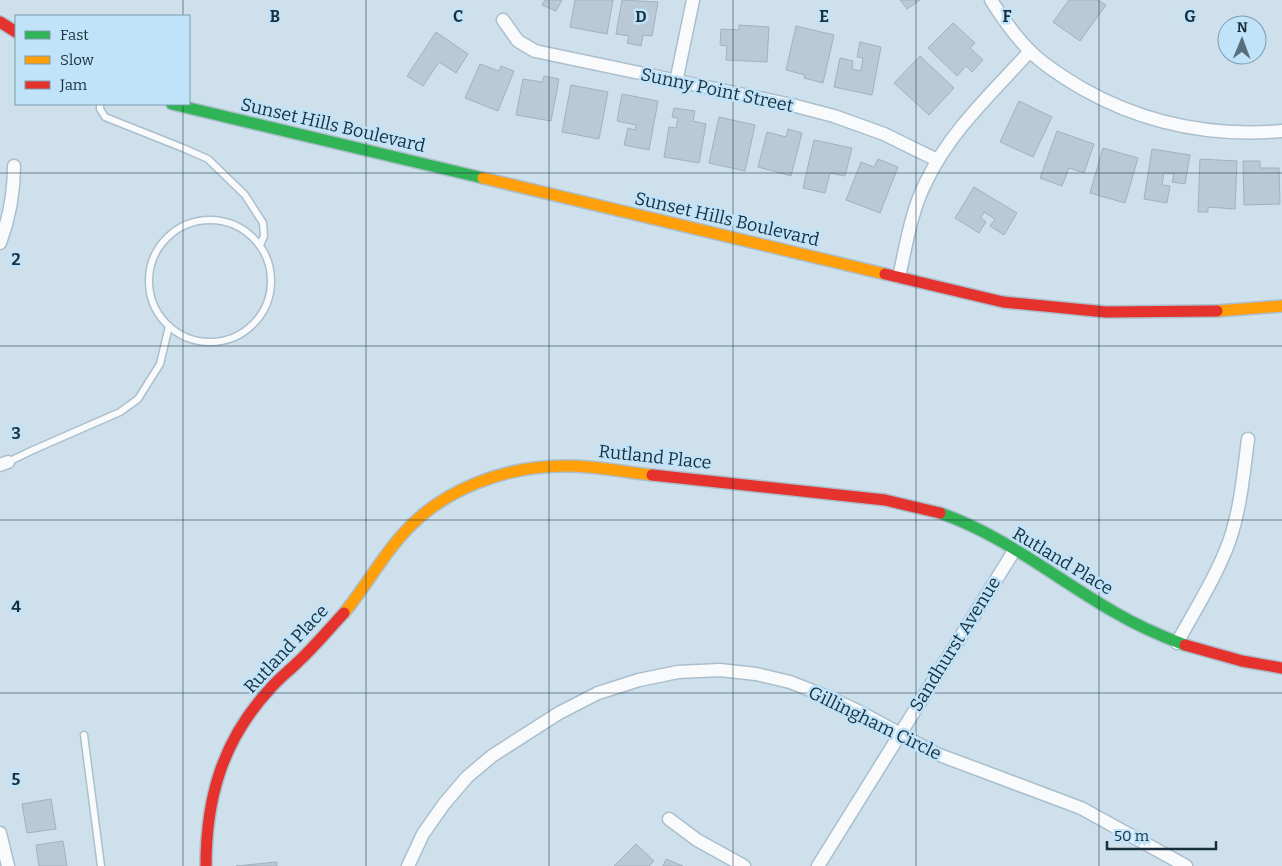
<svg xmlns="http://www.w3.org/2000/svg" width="1282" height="866" viewBox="0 0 1282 866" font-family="Bitter,serif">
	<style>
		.building { fill: #bac9d8; stroke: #a3b1bf }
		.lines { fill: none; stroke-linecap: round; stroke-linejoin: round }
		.lane-casing { stroke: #abbecb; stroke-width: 9 }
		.street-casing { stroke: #abbecb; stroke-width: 15 }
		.fast-casing { stroke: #abbecb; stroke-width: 14 }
		.slow-casing { stroke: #abbecb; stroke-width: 14 }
		.jam-casing { stroke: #abbecb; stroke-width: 14 }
		.lane { stroke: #f8fafc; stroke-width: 6 }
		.street { stroke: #f8fafc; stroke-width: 12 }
		.fast { stroke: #30b455; stroke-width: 11 }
		.slow { stroke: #ff9f0a; stroke-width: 11 }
		.jam { stroke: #e5322d; stroke-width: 11 }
		.grid { fill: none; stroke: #18303e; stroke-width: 1; stroke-opacity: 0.55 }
		.labels { text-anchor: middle; stroke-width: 5; stroke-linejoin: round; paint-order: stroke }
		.street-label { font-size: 18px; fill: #18303e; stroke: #c1e3f9 }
		.grid-label { font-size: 16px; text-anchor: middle; font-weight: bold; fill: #18303e; stroke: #c1e3f9; stroke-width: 5; stroke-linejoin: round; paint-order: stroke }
	</style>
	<rect width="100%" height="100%" fill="#cee0ec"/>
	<g class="building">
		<polygon points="545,0 562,0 556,11 542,5"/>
		<polygon points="575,0 613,0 607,34 570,27"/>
		<polygon points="622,0 658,2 652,36 643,35 641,46 627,43 629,36 616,34"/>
		<polygon points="900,0 920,0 907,9"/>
		<polygon points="1069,0 1098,0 1106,5 1080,41 1053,22"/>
		<polygon points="953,23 975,43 970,48 983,60 972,72 966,66 957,76 928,48"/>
		<polygon points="739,25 769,27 767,62 726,60 727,46 720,45 721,29 739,30"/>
		<polygon points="796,26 834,35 823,83 804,78 805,75 786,70"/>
		<polygon points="436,32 468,54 456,73 439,62 423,86 407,76"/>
		<polygon points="860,42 881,47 872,95 834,87 840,58 853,61 852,69 861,71 863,58 857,57"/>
		<polygon points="920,56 954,88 929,115 894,83"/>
		<polygon points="480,64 499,71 501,66 514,71 498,111 465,98"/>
		<polygon points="544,76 559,79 551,121 516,115 523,79 542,82"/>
		<polygon points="571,85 608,92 599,139 562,132"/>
		<polygon points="622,94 658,101 649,150 624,145 628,128 635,130 636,125 617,121"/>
		<polygon points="1019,101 1052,117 1033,157 1000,142"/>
		<polygon points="674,108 695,111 693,121 706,124 699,163 664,157 669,127 676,128 678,118 672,117"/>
		<polygon points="719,117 755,125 745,171 709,163"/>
		<polygon points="788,129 802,133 791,176 758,167 767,132 786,137"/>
		<polygon points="1057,131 1094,144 1084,173 1069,168 1062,186 1040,178"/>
		<polygon points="814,140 852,148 845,176 830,173 825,193 803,188"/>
		<polygon points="1103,148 1138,158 1125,203 1090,193"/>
		<polygon points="1152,149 1190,155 1185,184 1172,182 1174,174 1164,173 1162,185 1170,186 1167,203 1144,199"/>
		<polygon points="878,159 898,167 880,213 846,200 861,162 874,167"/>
		<polygon points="1200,159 1237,161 1235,209 1208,207 1208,212 1198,212"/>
		<polygon points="1243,161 1260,161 1260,168 1279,168 1280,204 1244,205"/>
		<polygon points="974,187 1017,213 1004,235 990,226 995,219 984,212 981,218 986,222 979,233 955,218"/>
		<polygon points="51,799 56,829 27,833 22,804"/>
		<polygon points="63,841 67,866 39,866 36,845"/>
		<polygon points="636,844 654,861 649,866 614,866"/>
		<polygon points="666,859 683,866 663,866"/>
		<polygon points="277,862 277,866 236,866"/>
	</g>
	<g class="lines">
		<g class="lane-casing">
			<g id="lane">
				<polyline points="100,104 100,109 105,117 183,148 208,159 245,195 263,223 264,236 260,245"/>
				<circle cx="210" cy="281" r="61"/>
				<polyline points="8,462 33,450 120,412 138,399 160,364 169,326"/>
				<polyline points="84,735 101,866"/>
			</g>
		</g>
		<g class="street-casing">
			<g id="street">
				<path d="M 991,0 C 1003,19 1017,39 1033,54 C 1048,68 1066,79 1083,89 C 1145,124 1212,137 1282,131"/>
				<polyline points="503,20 518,41 535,51 792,105 834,116 884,134 937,160"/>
				<polyline points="676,82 693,0"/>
				<path d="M 0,243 C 9,219 14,192 14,166"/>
				<path d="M 899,277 C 906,246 911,211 926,182 C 950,131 993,92 1030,51"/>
				<polyline points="0,465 8,462"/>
				<path d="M 1177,643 C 1195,610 1221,569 1232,533 C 1241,503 1244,470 1248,439"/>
				<polyline points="669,819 697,840 744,866"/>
				<polyline points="0,833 8,866"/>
				<polyline points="408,866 423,834 444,804 467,777 492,756 559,713 598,693 639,680 678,672 720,670 756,674 790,682 828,697 860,712 937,754 1081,808 1186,866"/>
				<polyline points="818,866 1014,551"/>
			</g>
		</g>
		<g class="fast-casing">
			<g id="fast">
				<polyline points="172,104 483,178"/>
				<path d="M 940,513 C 1004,535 1058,580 1116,613 C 1138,626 1161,636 1185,645"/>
			</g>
		</g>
		<g class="slow-casing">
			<g id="slow">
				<polyline points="483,178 885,274"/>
				<polyline points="1217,311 1282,306"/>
				<path d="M 344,613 C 364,589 380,560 401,536 C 441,489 507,465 568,466 C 596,466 624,472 652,475"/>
			</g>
		</g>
		<g class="jam-casing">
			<g id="jam">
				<polyline points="0,22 16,32"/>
				<polyline points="885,274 1003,302 1106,312 1217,311"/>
				<polyline points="652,475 885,500 940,513"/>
				<polyline points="1185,645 1242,661 1282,668"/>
				<path d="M 206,866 C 206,799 222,741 269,690 C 278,679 289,671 299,661 C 315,646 329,629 344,613"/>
			</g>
		</g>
		<use href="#lane" class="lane"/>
		<use href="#street" class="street"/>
		<use href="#fast" class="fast"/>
		<use href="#slow" class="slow"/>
		<use href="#jam" class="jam"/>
	</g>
	<path class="grid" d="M 183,0 L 183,16M 366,0 L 366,866M 549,0 L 549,866M 733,0 L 733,866M 916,0 L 916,866M 1099,0 L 1099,866M 183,104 L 183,866M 0,173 L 1282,173M 0,346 L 1282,346M 0,520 L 1282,520M 0,693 L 1282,693"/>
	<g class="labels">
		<g class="street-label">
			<text transform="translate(717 90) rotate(12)" y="6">Sunny Point Street</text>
			<text transform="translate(333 125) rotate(13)" y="6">Sunset Hills Boulevard</text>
			<text transform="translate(727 219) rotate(13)" y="6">Sunset Hills Boulevard</text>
			<text transform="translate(655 457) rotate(6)" y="6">Rutland Place</text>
			<text transform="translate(1063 561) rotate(31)" y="6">Rutland Place</text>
			<text transform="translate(955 644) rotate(-58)" y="6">Sandhurst Avenue</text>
			<text transform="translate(286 649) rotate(-47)" y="6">Rutland Place</text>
			<text transform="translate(875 723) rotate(26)" y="6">Gillingham Circle</text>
		</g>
	</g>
	<g class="grid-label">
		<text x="275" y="22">B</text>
		<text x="458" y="22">C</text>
		<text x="641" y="22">D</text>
		<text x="824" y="22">E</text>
		<text x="1007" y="22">F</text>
		<text x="1190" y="22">G</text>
		<text x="16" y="265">2</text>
		<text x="16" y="439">3</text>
		<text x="16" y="612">4</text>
		<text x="16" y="785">5</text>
	</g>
	<rect x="15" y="15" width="175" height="90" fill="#c1e3f9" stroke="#7d9bae"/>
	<rect x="25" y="31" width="25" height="8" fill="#30b455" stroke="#7d9bae"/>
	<text x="60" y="40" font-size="15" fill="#18303e">Fast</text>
	<rect x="25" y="56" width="25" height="8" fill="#ff9f0a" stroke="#7d9bae"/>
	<text x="60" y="65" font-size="15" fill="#18303e">Slow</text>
	<rect x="25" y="81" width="25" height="8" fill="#e5322d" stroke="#7d9bae"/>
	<text x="60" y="90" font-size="15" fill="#18303e">Jam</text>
	<g transform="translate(1242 40) rotate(1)"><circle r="24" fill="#c1e3f9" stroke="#7d9bae"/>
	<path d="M0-4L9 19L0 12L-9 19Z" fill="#586e7b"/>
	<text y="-8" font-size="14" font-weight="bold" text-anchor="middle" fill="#18303e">N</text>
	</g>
	<path d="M1107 841v8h109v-8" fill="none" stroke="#18303e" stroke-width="2.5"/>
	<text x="1114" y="841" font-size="15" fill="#18303e" stroke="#c1e3f9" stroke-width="4" paint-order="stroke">50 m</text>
</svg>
